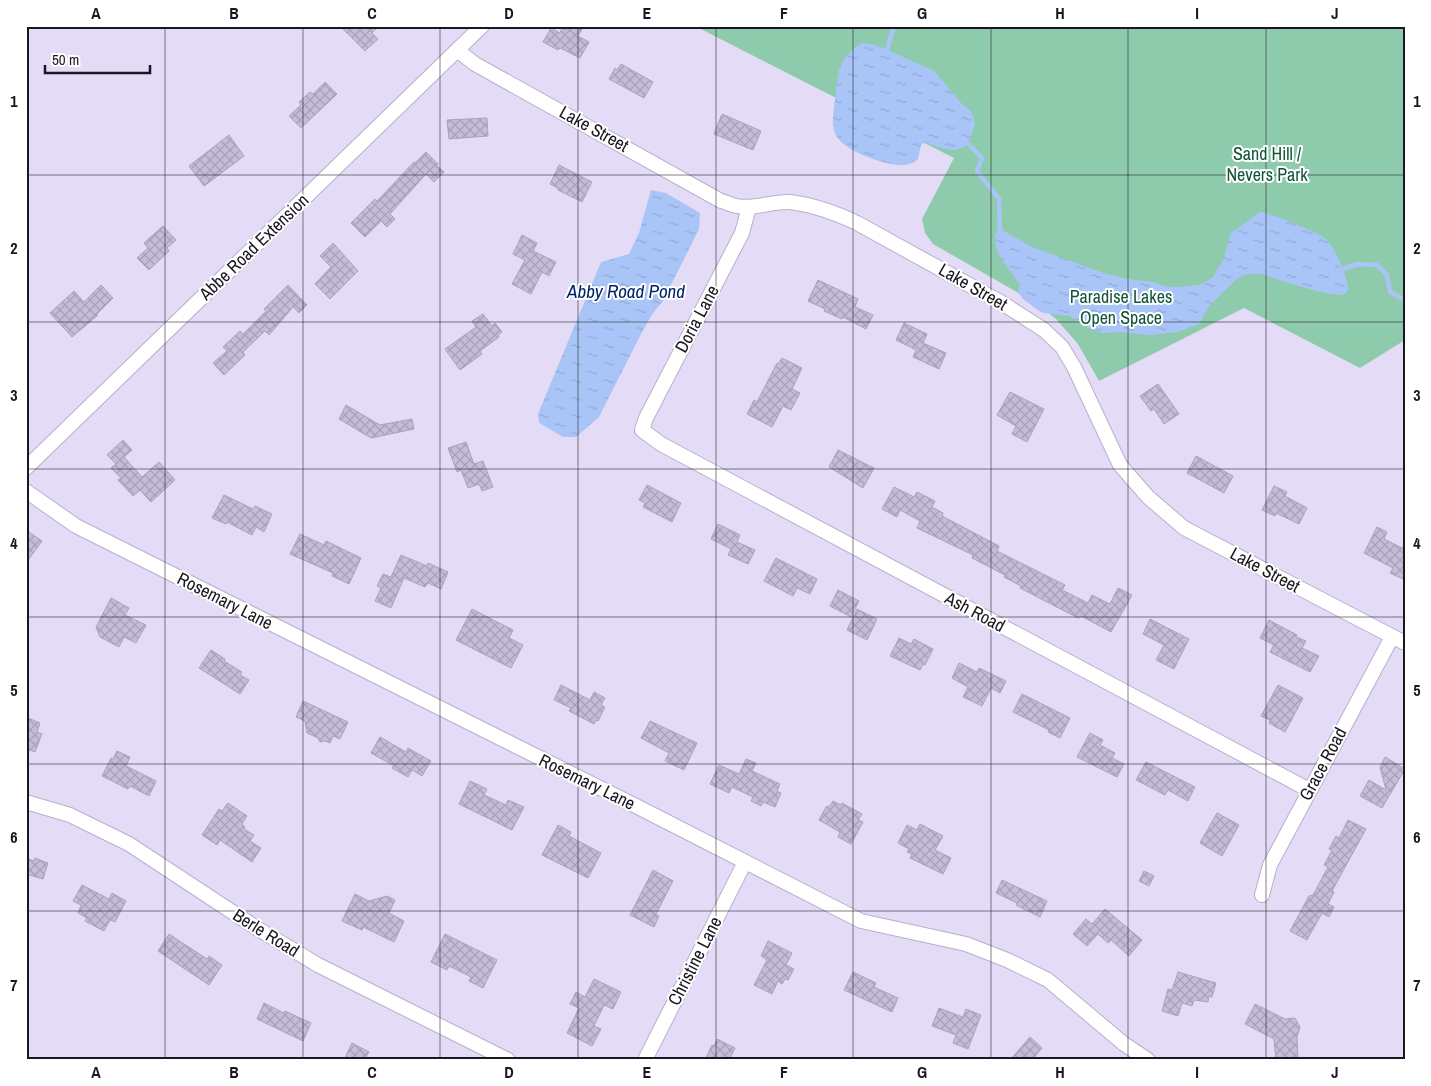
<svg xmlns="http://www.w3.org/2000/svg" width="1431" height="1086" viewBox="0 0 1431 1086" font-family="'Archivo Narrow',sans-serif">
	<style>
		.park { fill: #8ecbad }
		.water { fill: url(#water-ripples) }
		.lines { fill: none; stroke-linecap: round; stroke-linejoin: round }
		.stream { stroke: #a9c5f8; stroke-width: 4.5 }
		.building { fill: url(#building-cross-hatch); stroke: #aba2bd }
		.minor-casing { stroke: #b8afca; stroke-width: 16 }
		.minor { stroke: #fff; stroke-width: 14 }
		.grid { fill: none; stroke: #1a1721; stroke-width: 1; stroke-opacity: 0.55 }
		.labels { text-anchor: middle; stroke-width: 4; stroke-linejoin: round; paint-order: stroke }
		.street-label { font-size: 18px; fill: #1a1721; stroke: #fff }
		.park-label { font-size: 18px; fill: #115239; stroke: #fff }
		.water-label { font-size: 19px; font-style: italic; fill: #01246a; stroke: #fff }
		.neatline { fill: none; stroke: #1a1721; stroke-width: 2 }
		.grid-label { font-size: 16px; text-anchor: middle; font-weight: bold; fill: #1a1721 }
	</style>
	<defs>
		<pattern id="water-ripples" width="26" height="14" patternUnits="userSpaceOnUse" patternTransform="scale(1.25)"><rect width="26" height="14" fill="#a9c5f8"/><path d="M2 4q2-2 4 0t4 0M15 11q2-2 4 0t4 0" fill="none" stroke="#91a8d4"/></pattern>
		<pattern id="building-cross-hatch" width="8" height="8" patternUnits="userSpaceOnUse" patternTransform="scale(1.25)"><rect width="8" height="8" fill="#c5bcd8"/><path d="M0 0l8 8M0 8l8-8" fill="none" stroke="#a9a1b9"/></pattern>
	</defs>
	<rect width="100%" height="100%" fill="#e4dbf7"/>
	<polygon class="park" points="695,26 1405,26 1405,340 1360,368 1244,308 1099,381 1078,344 1056,319 1034,302 933,244 925,233 922,219 954,158"/>
	<g class="water">
		<path d="M 862,43 L 872,44 L 883,48 L 934,71 L 961,103 L 971,111 L 975,124 L 970,139 L 964,147 L 954,150 L 945,149 L 925,142 L 921,145 L 918,159 C 914,162 909,165 904,165 C 886,166 847,152 837,137 C 831,127 833,118 834,107 C 839,77 833,62 862,43 Z"/>
		<polygon points="651,190 666,193 700,213 699,229 663,301 653,313 641,334 599,417 576,437 563,437 539,423 538,414 601,262 629,254 639,233"/>
		<path d="M 1260,212 C 1271,213 1320,233 1327,240 C 1335,248 1349,280 1348,290 L 1345,294 L 1340,295 L 1325,293 L 1291,284 L 1261,274 L 1247,274 L 1238,278 L 1209,306 L 1199,324 L 1178,332 L 1150,335 L 1120,332 L 1102,333 L 1087,327 L 1070,316 L 1044,313 L 1039,311 L 1023,299 L 1018,292 L 1019,284 C 1010,268 990,251 996,231 L 1002,230 L 1032,247 L 1106,274 L 1134,280 L 1153,282 L 1164,286 L 1175,287 L 1200,285 L 1213,277 L 1224,258 L 1230,234 Z"/>
	</g>
	<g class="lines">
		<g class="stream">
			<polyline points="886,53 894,26"/>
			<polyline points="963,138 982,158 977,171 999,199 1000,237"/>
			<polyline points="1337,271 1358,264 1377,265 1387,275 1390,292 1405,300"/>
		</g>
	</g>
	<g class="building">
		<polygon points="340,26 379,26 372,33 378,39 365,51"/>
		<polygon points="568,26 584,26 578,36 589,42 580,58 560,48 558,50 543,42 551,28 560,33 562,28 566,30"/>
		<polygon points="621,64 653,82 644,98 609,79 615,68 617,70"/>
		<polygon points="325,82 337,94 301,128 289,116 301,105 299,102 310,92 313,94"/>
		<polygon points="722,114 761,131 753,150 714,134"/>
		<polygon points="487,118 488,136 449,139 447,120"/>
		<polygon points="229,135 244,156 204,186 189,166"/>
		<polygon points="426,152 438,164 436,165 444,172 434,182 426,174 390,214 395,219 387,227 381,221 365,237 351,223 375,199 377,201 414,162 415,163"/>
		<polygon points="559,165 592,182 582,202 558,190 558,188 550,184"/>
		<polygon points="163,226 176,240 167,248 169,251 149,270 137,258 148,248 144,243"/>
		<polygon points="522,235 537,243 533,251 556,262 549,276 542,272 531,294 512,284 525,260 513,254"/>
		<polygon points="333,243 358,271 330,299 315,284 331,267 320,256"/>
		<polygon points="818,280 858,299 855,307 873,315 866,329 843,317 842,319 824,311 825,309 808,301"/>
		<polygon points="101,285 113,298 97,314 97,316 72,337 50,313 74,291 84,302"/>
		<polygon points="288,285 307,305 299,313 293,307 269,335 265,331 243,352 245,355 224,375 213,363 227,351 223,347 240,331 243,334 266,311 264,309"/>
		<polygon points="483,314 492,326 495,323 502,332 498,335 499,337 480,351 482,354 460,370 445,349 476,327 472,321"/>
		<polygon points="904,323 927,334 923,343 946,353 939,369 913,357 916,350 896,340"/>
		<polygon points="782,358 802,368 792,389 800,393 791,410 783,406 772,427 747,414 754,400 757,402 777,363 778,364"/>
		<polygon points="1158,384 1179,414 1164,424 1154,409 1151,411 1140,396"/>
		<polygon points="1010,392 1044,409 1027,442 1012,434 1016,426 997,415"/>
		<polygon points="346,405 380,425 412,419 414,429 371,438 339,419"/>
		<polygon points="123,440 132,450 124,457 142,477 159,462 175,480 151,502 140,490 133,496 118,480 121,478 111,468 116,464 107,455"/>
		<polygon points="466,442 474,464 483,461 493,487 482,491 479,484 468,488 461,470 457,472 448,448"/>
		<polygon points="838,450 874,468 863,488 829,467"/>
		<polygon points="1196,456 1233,476 1224,493 1187,473"/>
		<polygon points="647,485 681,503 672,522 643,507 645,503 639,500"/>
		<polygon points="1274,486 1287,492 1285,496 1307,508 1299,524 1276,513 1275,516 1262,510"/>
		<polygon points="894,487 914,497 917,492 935,501 932,507 943,513 942,516 999,546 997,551 1065,585 1062,590 1088,603 1092,595 1110,604 1118,588 1132,595 1111,632 1081,616 1078,618 1020,588 1021,586 1004,577 1005,575 972,558 973,555 917,528 920,521 900,510 897,517 882,509"/>
		<polygon points="224,495 253,509 255,506 272,514 264,532 256,527 252,535 227,522 226,524 212,518"/>
		<polygon points="718,524 740,535 737,542 755,550 748,564 728,555 731,549 711,539"/>
		<polygon points="1377,527 1387,532 1384,539 1402,548 1405,543 1405,580 1390,573 1393,568 1364,553"/>
		<polygon points="26,530 42,541 26,563"/>
		<polygon points="300,534 324,545 326,541 361,558 349,584 332,576 333,573 290,554"/>
		<polygon points="401,555 427,566 428,563 448,572 441,589 428,583 425,587 404,578 391,608 375,601 381,588 377,586 383,574 391,577"/>
		<polygon points="776,558 817,579 810,594 797,588 793,596 764,581"/>
		<polygon points="838,590 859,601 851,617 830,606"/>
		<polygon points="111,598 129,608 125,615 146,625 136,643 124,637 119,647 100,637 96,627"/>
		<polygon points="472,609 513,630 509,638 523,645 511,668 456,640"/>
		<polygon points="857,609 877,619 867,640 847,630"/>
		<polygon points="1150,619 1189,639 1174,669 1156,660 1164,645 1143,634"/>
		<polygon points="1269,620 1297,635 1296,637 1306,641 1302,648 1319,656 1310,672 1270,652 1274,645 1260,638"/>
		<polygon points="899,638 911,644 914,639 933,649 925,665 923,664 920,670 890,656"/>
		<polygon points="211,650 225,659 224,661 242,672 240,675 249,680 240,694 199,668"/>
		<polygon points="959,663 977,672 979,668 1006,681 1000,693 991,688 982,706 963,697 968,687 952,678"/>
		<polygon points="561,685 590,700 594,692 605,698 601,705 605,707 598,721 596,720 594,724 569,711 571,708 554,700"/>
		<polygon points="1278,685 1303,698 1285,732 1269,723 1270,720 1261,716"/>
		<polygon points="1022,694 1070,718 1060,738 1048,732 1049,730 1013,712"/>
		<polygon points="303,701 348,722 340,739 333,736 330,743 325,741 320,742 318,738 307,733 305,721 296,717"/>
		<polygon points="26,717 40,723 37,732 42,734 35,752 29,750 27,756"/>
		<polygon points="650,721 697,743 684,770 665,761 669,753 641,738"/>
		<polygon points="1090,733 1103,740 1100,745 1115,753 1112,758 1124,764 1117,777 1077,757"/>
		<polygon points="380,737 406,752 408,748 431,761 422,776 412,770 408,777 392,768 394,766 371,753"/>
		<polygon points="117,751 130,757 126,766 156,781 149,796 130,786 128,789 102,776 111,758 113,759"/>
		<polygon points="1385,757 1405,769 1382,808 1360,796 1369,780 1386,790 1380,767"/>
		<polygon points="746,759 756,763 752,771 780,784 777,791 781,793 775,807 763,802 761,806 751,801 753,797 732,787 729,793 710,784 719,765 739,774"/>
		<polygon points="1146,762 1195,787 1188,801 1168,790 1165,795 1136,780"/>
		<polygon points="470,781 487,789 484,795 506,805 508,800 524,807 512,830 459,804"/>
		<polygon points="833,801 841,805 842,803 862,814 858,820 863,822 851,844 838,837 840,832 819,820 826,807 830,806"/>
		<polygon points="228,803 247,816 242,824 245,827 244,829 254,835 250,841 261,848 252,862 220,840 217,845 202,835 219,809 222,811"/>
		<polygon points="1217,813 1239,825 1222,856 1200,843"/>
		<polygon points="1348,820 1366,829 1332,891 1334,892 1328,904 1334,907 1329,917 1322,913 1307,940 1290,931 1309,896 1313,895 1328,867 1324,865 1332,850 1329,849 1336,836 1339,838"/>
		<polygon points="920,824 943,836 935,850 951,858 943,874 910,858 912,854 907,852 909,849 898,843 907,825 917,830"/>
		<polygon points="558,825 571,832 569,836 601,853 588,878 542,855"/>
		<polygon points="26,858 34,861 35,858 48,863 43,879 26,874"/>
		<polygon points="653,870 673,881 656,914 659,916 654,927 630,915"/>
		<polygon points="1144,871 1154,876 1149,886 1139,881"/>
		<polygon points="1002,880 1047,901 1040,917 1016,905 1017,903 996,893"/>
		<polygon points="82,885 109,899 112,893 126,901 115,922 110,920 104,931 85,921 87,918 78,913 81,905 73,901"/>
		<polygon points="355,894 369,901 387,896 395,900 389,913 404,921 394,942 363,927 362,930 342,921"/>
		<polygon points="1105,909 1142,940 1129,956 1111,940 1108,943 1098,934 1087,946 1073,934 1086,919 1092,924"/>
		<polygon points="169,934 207,959 209,956 222,965 209,985 158,951"/>
		<polygon points="445,934 497,960 483,988 469,981 471,977 449,966 447,970 431,962"/>
		<polygon points="768,941 792,953 786,965 794,969 788,980 785,979 782,984 778,981 772,994 754,985 767,960 761,956"/>
		<polygon points="853,972 876,983 874,987 898,998 892,1012 844,990"/>
		<polygon points="1178,972 1216,983 1212,997 1209,996 1208,1002 1194,1000 1192,1006 1182,1003 1178,1016 1162,1011 1168,989 1172,990"/>
		<polygon points="594,979 621,992 613,1009 604,1005 594,1026 601,1029 592,1046 567,1033 579,1008 570,1004 576,992 585,997"/>
		<polygon points="264,1003 284,1013 285,1011 311,1023 303,1041 257,1019"/>
		<polygon points="1255,1004 1285,1019 1295,1018 1300,1027 1297,1037 1298,1060 1276,1060 1274,1039 1245,1024"/>
		<polygon points="939,1008 963,1017 966,1009 981,1015 968,1049 953,1043 956,1035 932,1026"/>
		<polygon points="1030,1037 1042,1048 1032,1060 1010,1060"/>
		<polygon points="717,1039 735,1048 729,1060 705,1060 712,1045 714,1046"/>
		<polygon points="352,1043 369,1052 364,1060 344,1060"/>
	</g>
	<g class="lines">
		<g class="minor-casing">
			<g id="minor">
				<path d="M 457,50 L 475,64 L 721,201 C 726,202 731,205 736,206 C 754,210 772,201 790,202 C 814,205 836,213 857,223 L 1002,303 L 1044,330 L 1062,347 L 1074,367 L 1120,465 L 1148,497 L 1184,528 L 1405,643"/>
				<polyline points="749,207 742,233 646,418 642,430 661,444 1309,790"/>
				<polyline points="26,468 482,26"/>
				<polyline points="26,491 76,526 636,806 861,921 966,944 1007,960 1048,980 1124,1044 1148,1060"/>
				<polyline points="26,802 70,815 129,844 255,927 318,965 508,1060"/>
				<polyline points="1262,895 1270,865 1392,637"/>
				<polyline points="645,1060 745,862"/>
			</g>
		</g>
		<use href="#minor" class="minor"/>
	</g>
	<path class="grid" d="M 165,26 L 165,1060M 303,26 L 303,1060M 440,26 L 440,1060M 578,26 L 578,1060M 716,26 L 716,1060M 853,26 L 853,1060M 991,26 L 991,1060M 1128,26 L 1128,1060M 1266,26 L 1266,1060M 26,175 L 1405,175M 26,322 L 1405,322M 26,469 L 1405,469M 26,617 L 1405,617M 26,764 L 1405,764M 26,911 L 1405,911"/>
	<g class="labels">
		<g class="street-label">
			<text transform="translate(594 129) rotate(29)" y="6">Lake Street</text>
			<text transform="translate(254 247) rotate(-44)" y="6">Abbe Road Extension</text>
			<text transform="translate(973 287) rotate(30)" y="6">Lake Street</text>
			<text transform="translate(697 319) rotate(-62)" y="6">Doria Lane</text>
			<text transform="translate(1265 570) rotate(28)" y="6">Lake Street</text>
			<text transform="translate(225 601) rotate(27)" y="6">Rosemary Lane</text>
			<text transform="translate(975 612) rotate(28)" y="6">Ash Road</text>
			<text transform="translate(1323 764) rotate(-62)" y="6">Grace Road</text>
			<text transform="translate(587 782) rotate(26)" y="6">Rosemary Lane</text>
			<text transform="translate(266 933) rotate(32)" y="6">Berle Road</text>
			<text transform="translate(695 961) rotate(-63)" y="6">Christine Lane</text>
		</g>
		<g class="park-label">
			<text x="1267" y="160">Sand Hill /<tspan x="1267" dy="21">Nevers Park</tspan></text>
			<text x="1121" y="303">Paradise Lakes<tspan x="1121" dy="21">Open Space</tspan></text>
		</g>
		<g class="water-label">
			<text x="626" y="298">Abby Road Pond</text>
		</g>
	</g>
	<rect width="1431" height="1086" fill="none" stroke="#ffffff" stroke-width="55"/>
	<path d="M45 65v8h105v-8" fill="none" stroke="#1a1721" stroke-width="2.5"/>
	<text x="52" y="65" font-size="15" fill="#1a1721" stroke="#ffffff" stroke-width="4" paint-order="stroke">50 m</text>
	<rect x="28" y="28" width="1376" height="1030" class="neatline"/>
	<g class="grid-label">
		<text x="96" y="19">A</text>
		<text x="234" y="19">B</text>
		<text x="372" y="19">C</text>
		<text x="509" y="19">D</text>
		<text x="647" y="19">E</text>
		<text x="784" y="19">F</text>
		<text x="922" y="19">G</text>
		<text x="1060" y="19">H</text>
		<text x="1197" y="19">I</text>
		<text x="1335" y="19">J</text>
		<text x="14" y="107">1</text>
		<text x="1417" y="107">1</text>
		<text x="14" y="254">2</text>
		<text x="1417" y="254">2</text>
		<text x="14" y="401">3</text>
		<text x="1417" y="401">3</text>
		<text x="14" y="549">4</text>
		<text x="1417" y="549">4</text>
		<text x="14" y="696">5</text>
		<text x="1417" y="696">5</text>
		<text x="14" y="843">6</text>
		<text x="1417" y="843">6</text>
		<text x="14" y="991">7</text>
		<text x="1417" y="991">7</text>
		<text x="96" y="1078">A</text>
		<text x="234" y="1078">B</text>
		<text x="372" y="1078">C</text>
		<text x="509" y="1078">D</text>
		<text x="647" y="1078">E</text>
		<text x="784" y="1078">F</text>
		<text x="922" y="1078">G</text>
		<text x="1060" y="1078">H</text>
		<text x="1197" y="1078">I</text>
		<text x="1335" y="1078">J</text>
	</g>
</svg>
